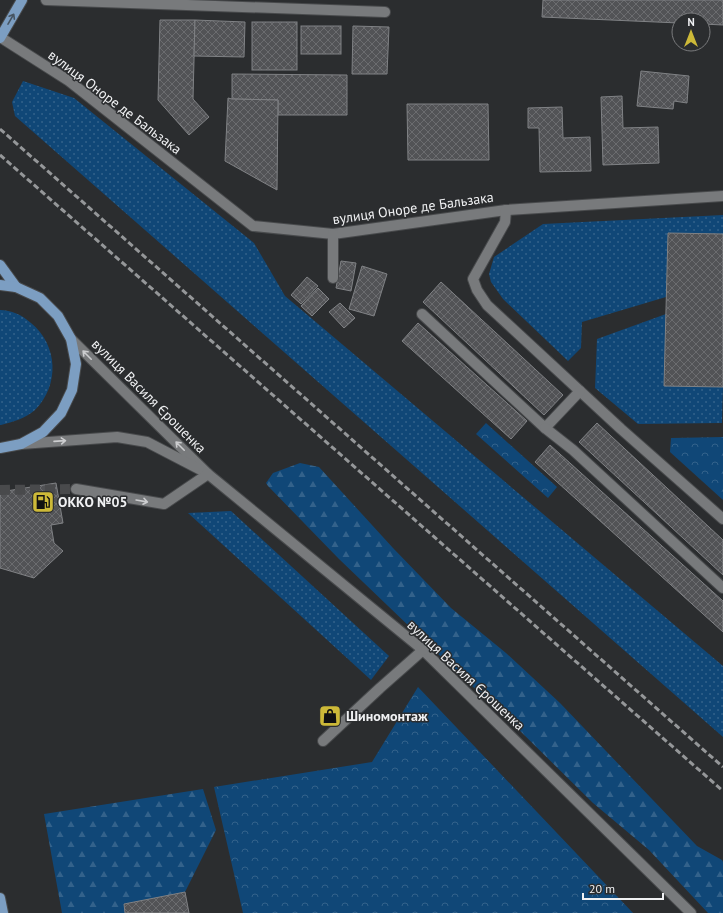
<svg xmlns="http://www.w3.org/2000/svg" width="723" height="913" viewBox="0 0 723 913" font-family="'PT Sans',sans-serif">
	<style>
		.grass { fill: url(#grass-dots) }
		.forest { fill: url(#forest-firs) }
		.park { fill: url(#park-crowns) }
		.building { fill: url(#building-cross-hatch); stroke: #808285 }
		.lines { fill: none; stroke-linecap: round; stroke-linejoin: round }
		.minor-tunnel { stroke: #494a4c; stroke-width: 10; stroke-dasharray: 10 5; stroke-linecap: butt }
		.minor-casing { stroke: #484a4c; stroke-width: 12 }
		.major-casing { stroke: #484a4c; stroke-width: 12 }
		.minor { stroke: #787a7c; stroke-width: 10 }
		.major { stroke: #7c9ec2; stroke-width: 10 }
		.rail { stroke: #959799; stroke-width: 3; stroke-dasharray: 6 3; stroke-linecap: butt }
		.oneway { stroke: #475562 }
		.oneway2 { stroke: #cccdcf }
		.labels { text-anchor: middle; stroke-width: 3; stroke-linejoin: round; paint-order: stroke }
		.street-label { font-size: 14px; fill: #f0f1f3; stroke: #2b2d2f }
		.poi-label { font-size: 14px; font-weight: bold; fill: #f0f1f3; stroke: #2b2d2f; text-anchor: start }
	</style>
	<defs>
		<pattern id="grass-dots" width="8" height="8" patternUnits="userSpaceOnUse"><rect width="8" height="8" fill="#104777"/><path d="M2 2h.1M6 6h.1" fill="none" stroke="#33628b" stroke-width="1.8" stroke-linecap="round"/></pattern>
		<pattern id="forest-firs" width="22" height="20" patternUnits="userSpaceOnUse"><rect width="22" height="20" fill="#104777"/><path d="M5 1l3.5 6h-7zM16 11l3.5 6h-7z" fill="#33628b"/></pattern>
		<pattern id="park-crowns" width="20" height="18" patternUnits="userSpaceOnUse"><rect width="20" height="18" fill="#104777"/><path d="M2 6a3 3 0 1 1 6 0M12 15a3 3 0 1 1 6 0" fill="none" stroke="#33628b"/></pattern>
		<pattern id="building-cross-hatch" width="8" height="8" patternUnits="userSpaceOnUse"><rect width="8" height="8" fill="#525356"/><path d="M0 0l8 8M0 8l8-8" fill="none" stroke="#6b6c6f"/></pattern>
	</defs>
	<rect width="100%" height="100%" fill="#2b2d2f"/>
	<g class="grass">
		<polygon points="23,81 74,98 254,243 285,296 723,666 723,737 15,116 12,102"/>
		<polygon points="723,215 723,234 668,233 666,297 582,322 581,348 568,361 503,299 491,282 489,274 494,257 543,224"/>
		<path d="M 0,310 C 11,310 22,315 31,323 C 58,345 60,385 35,410 C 26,418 13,422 1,425 L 0,425 Z"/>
		<polygon points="666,314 664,385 723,387 722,423 638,424 595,388 597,339"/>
		<polygon points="231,511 389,656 371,680 188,513"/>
	</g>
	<g class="forest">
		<polygon points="300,463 319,467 393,548 451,608 506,653 560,703 697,846 722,860 723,862 723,913 708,913 649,850 593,803 505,716 460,675 339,559 268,486 266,483 273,473"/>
		<polygon points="203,789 216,830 185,892 124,904 125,913 62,913 44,814"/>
	</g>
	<g class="park">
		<polygon points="486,423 557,487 548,498 476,434"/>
		<polygon points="723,437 723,500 670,452 671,438"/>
		<polygon points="418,687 633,913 243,913 214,787 372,762"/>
	</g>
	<g class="building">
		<polygon points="543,0 723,0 723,25 703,24 703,20 679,20 679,23 542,17"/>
		<polygon points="160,20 195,20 193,99 209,117 189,135 158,100"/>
		<polygon points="195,20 245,22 244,57 194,56"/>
		<rect x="252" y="22" width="45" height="48"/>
		<rect x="301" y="26" width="40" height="28"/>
		<polygon points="353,26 389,27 387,74 352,74"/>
		<polygon points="641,71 689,76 687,103 674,101 673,109 637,106"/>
		<polygon points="232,74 347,75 347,115 278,115 278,100 232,99"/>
		<polygon points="622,96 623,128 658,127 659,163 603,165 601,97"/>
		<polygon points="228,98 232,99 278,100 277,190 225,161"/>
		<polygon points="407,104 488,104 489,160 408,160"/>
		<polygon points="562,107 563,138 590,137 591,171 540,172 539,128 528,128 528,108"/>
		<polygon points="668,233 723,234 723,387 664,386"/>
		<polygon points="341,261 356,263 351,291 336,288"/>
		<polygon points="362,266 387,274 374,316 349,309"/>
		<polygon points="307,277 318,286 301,304 291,295"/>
		<polygon points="441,282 563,395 544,415 423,302"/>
		<polygon points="318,288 329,299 312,316 301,306"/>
		<polygon points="340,303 355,318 344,328 329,312"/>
		<polygon points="418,323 527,421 511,439 402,341"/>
		<polygon points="597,423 723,540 723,575 579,442"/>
		<polygon points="550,445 723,601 723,632 535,462"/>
		<polygon points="56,483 63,523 51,525 54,543 63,551 34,578 0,568 0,492"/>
		<polygon points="185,892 189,913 125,913 124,904"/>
	</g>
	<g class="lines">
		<polyline class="minor-tunnel" points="0,490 76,489"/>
		<g class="minor-casing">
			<g id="minor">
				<polyline points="46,0 385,12"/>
				<polyline points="0,37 69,81 253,226 333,234 506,210 723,196"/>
				<polyline points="506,210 505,222 473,279 477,290 487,305 621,429 723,519"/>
				<polyline points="333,234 333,278"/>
				<polyline points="422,314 545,428 580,391"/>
				<polyline points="71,339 208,474 423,650 691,913"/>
				<polyline points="545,428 573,450 723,588"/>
				<polyline points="21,444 117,437 147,442 199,469"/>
				<polyline points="76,489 164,504 208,474"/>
				<polyline points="323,741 380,688 423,650"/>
			</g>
		</g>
		<g class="major-casing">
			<g id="major">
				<polyline points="0,38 22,0"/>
				<polyline points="0,265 16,287"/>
				<polyline points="0,285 16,287 40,298 58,316 71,339 76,364 72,390 61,413 43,432 21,444 0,448"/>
				<polyline points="0,898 3,913"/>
			</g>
		</g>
		<use href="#minor" class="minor"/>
		<use href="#major" class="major"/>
		<g class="rail">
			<polyline points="0,129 723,767"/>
			<polyline points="0,155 723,791"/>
		</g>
	</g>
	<defs><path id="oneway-shaft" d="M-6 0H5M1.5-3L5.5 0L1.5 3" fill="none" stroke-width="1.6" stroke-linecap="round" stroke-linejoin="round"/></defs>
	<use class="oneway" href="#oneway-shaft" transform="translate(11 19) rotate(-60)"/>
	<g class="oneway2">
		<use href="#oneway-shaft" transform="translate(87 355) rotate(-135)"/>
		<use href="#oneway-shaft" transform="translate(60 441) rotate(-4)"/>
		<use href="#oneway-shaft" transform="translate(180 446) rotate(-135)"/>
		<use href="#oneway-shaft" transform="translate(142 501) rotate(10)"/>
	</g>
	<defs>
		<g id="fuel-square" transform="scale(1.15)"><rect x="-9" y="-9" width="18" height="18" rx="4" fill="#cdb938" stroke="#2b2d2f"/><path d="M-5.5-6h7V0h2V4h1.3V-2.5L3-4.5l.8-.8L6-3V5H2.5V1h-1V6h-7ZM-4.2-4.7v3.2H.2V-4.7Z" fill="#111"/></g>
		<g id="shop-square" transform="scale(1.15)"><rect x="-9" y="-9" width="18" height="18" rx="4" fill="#cdb938" stroke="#2b2d2f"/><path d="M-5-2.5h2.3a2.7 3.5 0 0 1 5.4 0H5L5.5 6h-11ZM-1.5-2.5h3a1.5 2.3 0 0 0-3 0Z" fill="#111"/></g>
	</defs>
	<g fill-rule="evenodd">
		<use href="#fuel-square" x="43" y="502"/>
		<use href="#shop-square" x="330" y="716"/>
	</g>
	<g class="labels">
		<g class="street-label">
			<text transform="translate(115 102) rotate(37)" y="5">вулиця Оноре де Бальзака</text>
			<text transform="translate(413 208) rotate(-8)" y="5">вулиця Оноре де Бальзака</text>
			<text transform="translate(149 396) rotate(45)" y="5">вулиця Василя Єрошенка</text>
			<text transform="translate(466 675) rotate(43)" y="5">вулиця Василя Єрошенка</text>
		</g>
		<g class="poi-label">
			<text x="58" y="507">ОККО №05</text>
			<text x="346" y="721">Шиномонтаж</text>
		</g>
	</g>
	<g transform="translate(691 32)"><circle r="19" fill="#2b2d2f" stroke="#7a7b7d"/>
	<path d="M0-3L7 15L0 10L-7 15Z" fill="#cdb938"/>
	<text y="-6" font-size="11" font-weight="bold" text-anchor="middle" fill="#f0f1f3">N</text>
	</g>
	<path d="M583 893v6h80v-6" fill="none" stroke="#f0f1f3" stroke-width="2"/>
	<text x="589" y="893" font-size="12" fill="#f0f1f3" stroke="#2b2d2f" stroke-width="3" paint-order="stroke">20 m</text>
</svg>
